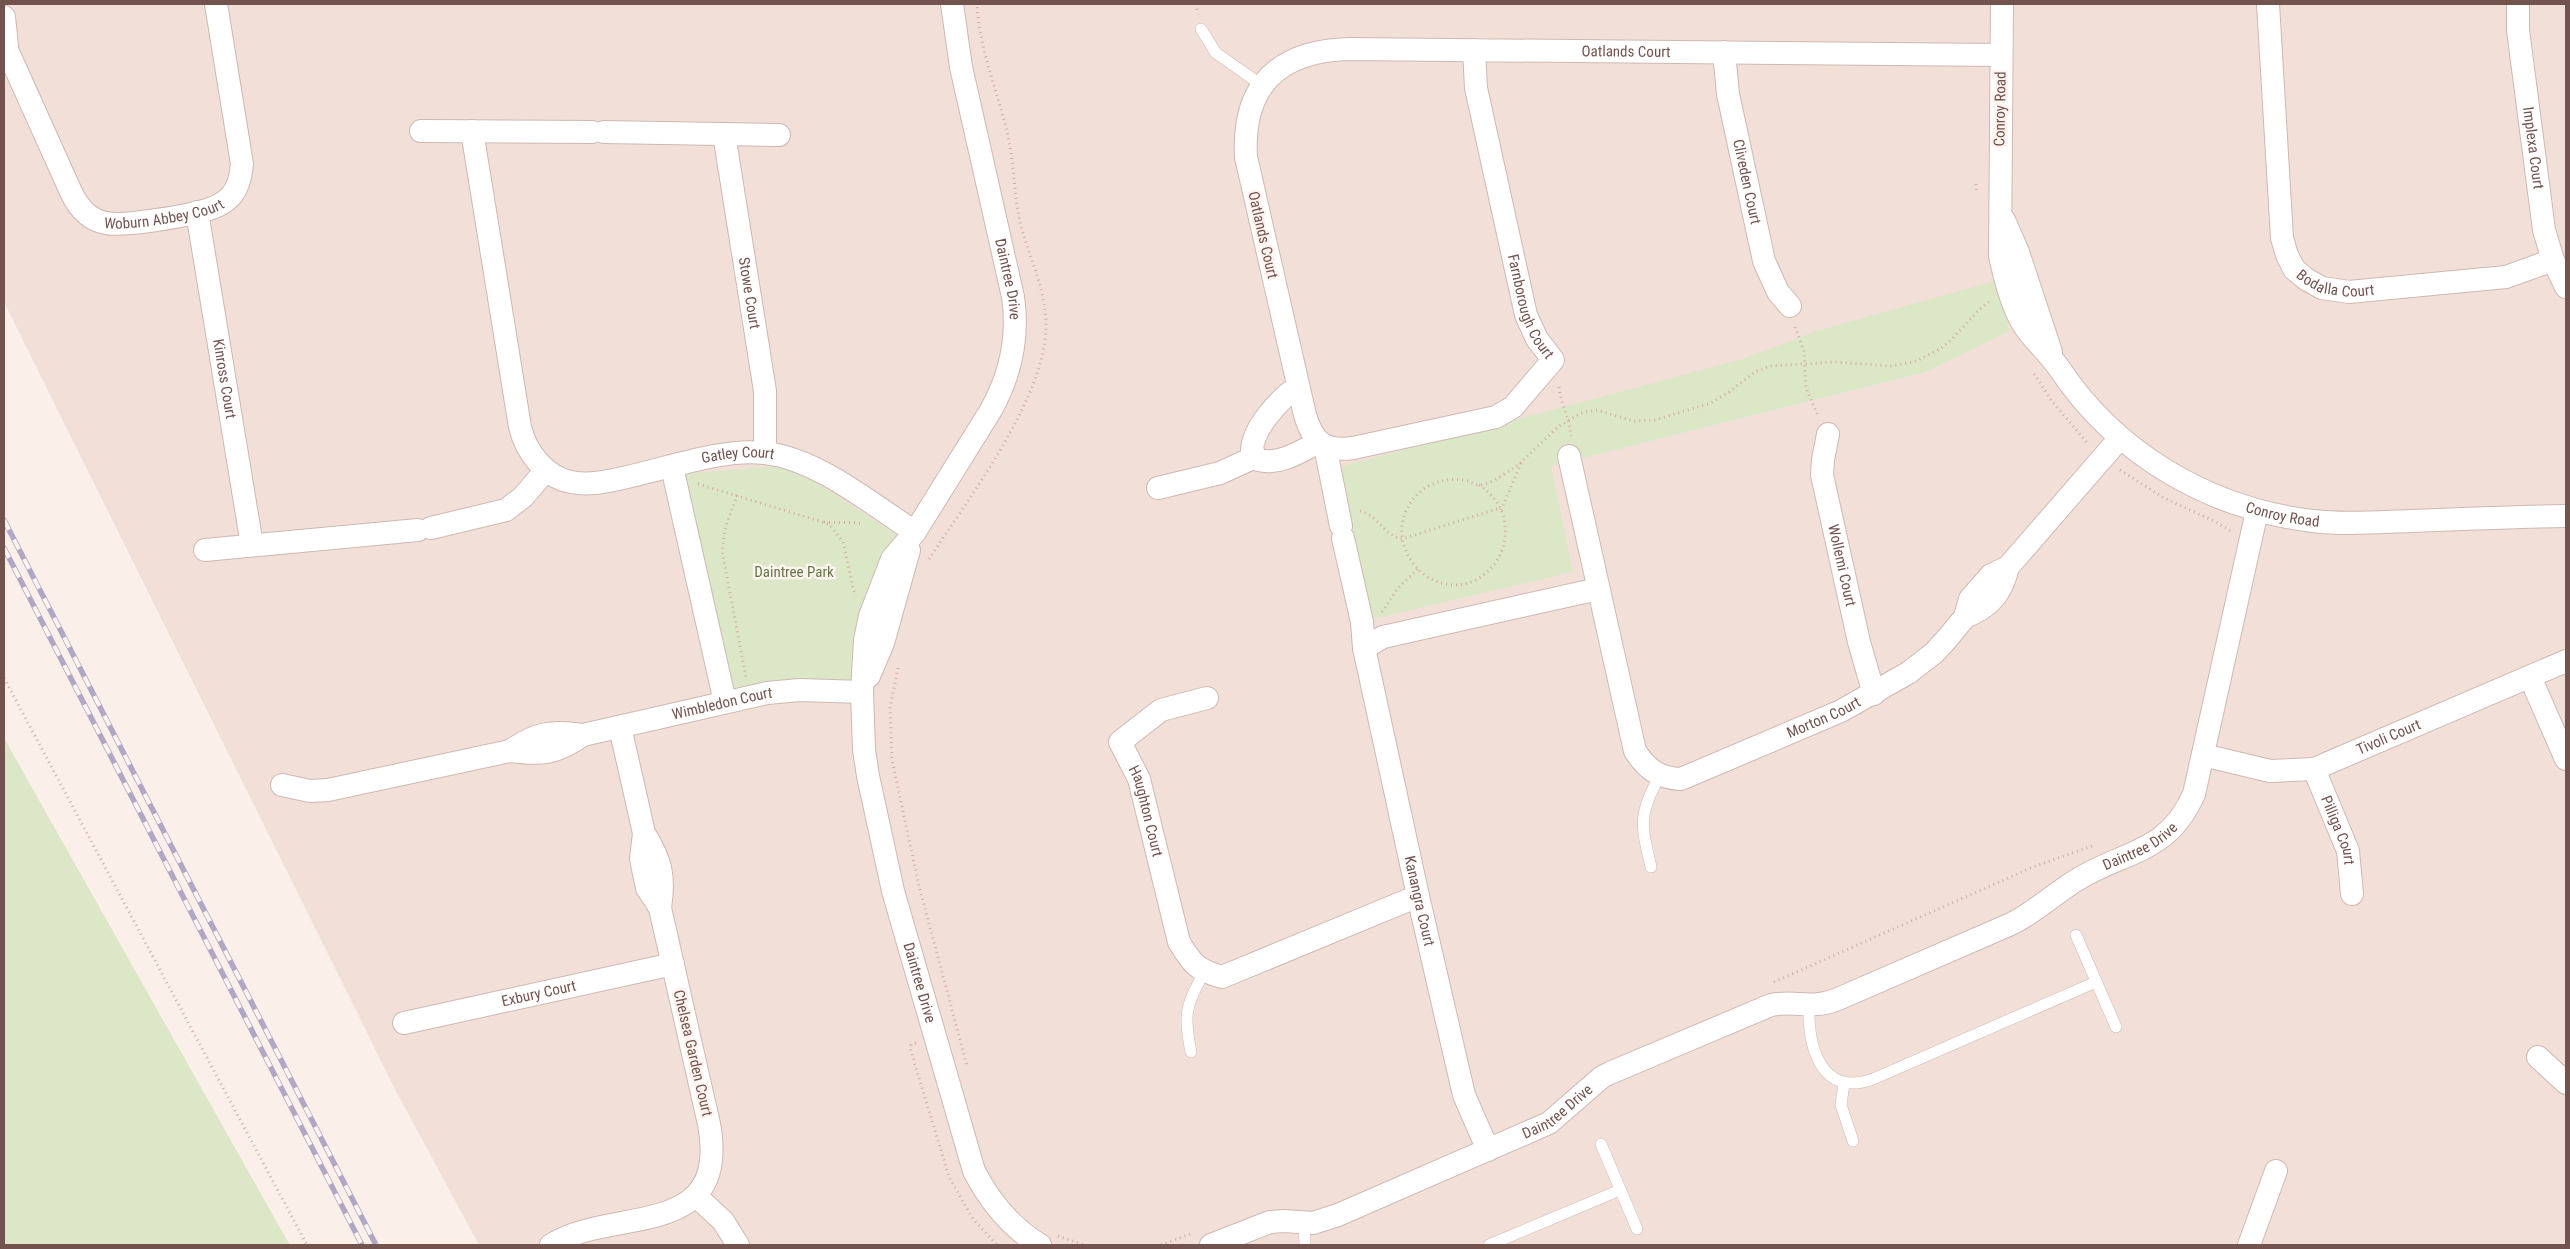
<svg xmlns="http://www.w3.org/2000/svg" width="2570" height="1249" viewBox="0 0 2570 1249" font-family="'Roboto Condensed',sans-serif">
	<style>
		.residential { fill: #f2e0d8 }
		.green { fill: #dce7c8 }
		.lines { fill: none; stroke-linecap: round; stroke-linejoin: round }
		.lane-casing { stroke: #ceb8b2; stroke-width: 12 }
		.street-casing { stroke: #ceb8b2; stroke-width: 24 }
		.path { stroke: #d3aca6; stroke-width: 3; stroke-dasharray: 1 4; stroke-linecap: butt }
		.lane { stroke: #fff; stroke-width: 11 }
		.street { stroke: #fff; stroke-width: 22 }
		.rail-casing { stroke: #b0a7c4; stroke-width: 5.5 }
		.rail { stroke: #fef4ef; stroke-width: 4; stroke-dasharray: 11; stroke-linecap: butt }
		.labels { text-anchor: middle; stroke-width: 5; stroke-linejoin: round; paint-order: stroke }
		.street-label { font-size: 15px; fill: #73534e; stroke: #fef4ef }
		.park-label { font-size: 15px; fill: #617847; stroke: #fef4ef }
	</style>
	<rect width="100%" height="100%" fill="#fbefe9"/>
	<polygon class="residential" points="4,4 2566,4 2566,1245 479,1245 397,1093 4,302"/>
	<g class="green">
		<polygon points="1998,280 2010,331 1926,372 1551,466 1573,572 1369,620 1339,467 1742,359 1816,331"/>
		<polygon points="790,465 898,536 853,684 732,691 680,474"/>
		<polygon points="4,738 283,1233 290,1245 4,1245"/>
	</g>
	<g class="lines">
		<g class="lane-casing">
			<g id="lane">
				<polyline points="1201,29 1216,53 1263,86"/>
				<path d="M 1651,867 C 1641,824 1638,815 1660,775"/>
				<polyline points="2076,935 2116,1027"/>
				<path d="M 1809,1006 C 1808,1047 1821,1098 1873,1079 L 2096,982"/>
				<path d="M 1191,1052 C 1183,1013 1186,1007 1204,972"/>
				<polyline points="1844,1083 1841,1105 1853,1141"/>
				<polyline points="1601,1144 1637,1229"/>
				<polyline points="1304,1224 1305,1245"/>
				<polyline points="1489,1245 1620,1190"/>
			</g>
		</g>
		<g class="street-casing">
			<g id="street">
				<path id="s1" d="M 952,4 L 961,67 L 1013,297 C 1019,338 1011,374 991,410 L 915,532 L 892,559 L 870,616 L 865,640 L 862,692 L 864,750 L 868,776 L 893,891 L 974,1171 C 990,1202 1010,1227 1040,1245"/>
				<path id="s2" d="M 2002,4 L 2000,256 C 2005,278 2011,304 2023,324 C 2033,340 2048,352 2059,368 C 2116,454 2210,509 2313,521 C 2345,525 2379,522 2411,521 C 2463,519 2515,517 2566,516"/>
				<path id="s3" d="M 2268,4 L 2282,238 L 2287,255 L 2294,269 L 2306,279 L 2322,288 L 2349,292 L 2506,277 L 2553,260"/>
				<path id="s4" d="M 2518,4 L 2518,30 L 2544,230 L 2553,260 L 2566,287"/>
				<polyline points="4,17 7,46"/>
				<path id="s5" d="M 4,43 L 71,192 C 78,207 88,220 106,223 C 122,227 196,215 212,208 C 219,206 226,201 231,196 C 239,187 241,175 242,164 L 216,4"/>
				<path id="s6" d="M 1474,50 L 1476,88 L 1526,315 L 1537,339 L 1553,360 L 1513,407 L 1496,417 L 1353,448 C 1324,452 1313,442 1305,415 L 1246,157 C 1242,85 1279,51 1349,49 L 2001,55"/>
				<path id="s7" d="M 1724,52 L 1728,94 L 1764,261 L 1778,292 L 1790,306"/>
				<polyline points="421,131 592,132"/>
				<path id="s8" d="M 472,131 L 520,427 C 526,452 545,477 571,482 C 590,486 609,481 627,477 C 669,468 723,448 765,453 C 818,459 871,504 915,532"/>
				<polyline points="604,132 779,135"/>
				<path id="s9" d="M 724,134 L 765,391 L 765,453"/>
				<path id="s10" d="M 197,212 L 252,545"/>
				<polyline points="2004,220 2018,252 2051,352"/>
				<path d="M 1298,387 C 1280,398 1252,429 1252,451 L 1258,460 C 1279,466 1301,451 1319,442"/>
				<path id="s11" d="M 1828,434 L 1823,460 L 1822,475 L 1859,642 L 1874,694"/>
				<polyline points="1325,446 1341,526"/>
				<path id="s12" d="M 1569,456 L 1635,751 C 1647,769 1658,778 1681,779 L 1841,711 L 1908,673 L 1934,653 L 1946,640 L 1965,617 L 1970,599 L 1991,575 L 2008,567 L 2120,438"/>
				<polyline points="672,467 725,702"/>
				<polyline points="1158,488 1220,473 1255,457"/>
				<polyline points="431,528 506,510 523,497 546,470"/>
				<path id="s13" d="M 1343,538 L 1362,622 L 1364,648 L 1418,896 L 1464,1095 L 1488,1150"/>
				<polyline points="205,550 418,530"/>
				<path d="M 1965,617 C 1990,607 2002,593 2008,567"/>
				<polyline points="1364,648 1383,637 1598,589"/>
				<polyline points="869,676 883,643 909,550"/>
				<polyline points="2530,677 2566,759"/>
				<path id="s14" d="M 1207,698 L 1161,710 L 1120,742 L 1139,779 L 1179,942 C 1192,964 1197,970 1222,977 L 1418,896"/>
				<path id="s15" d="M 510,751 C 536,733 552,730 583,735 L 767,693 L 800,690 L 862,692"/>
				<path id="s16" d="M 2203,755 L 2270,771 L 2314,769 L 2566,661"/>
				<path id="s17" d="M 2314,769 L 2348,851 L 2352,894"/>
				<path d="M 282,785 L 310,791 L 328,790 L 510,751 C 542,755 556,754 583,735"/>
				<path d="M 644,833 C 661,860 665,876 660,908"/>
				<path id="s18" d="M 404,1023 L 673,964"/>
				<polyline points="2538,1057 2566,1083"/>
				<polyline points="696,1196 723,1221 738,1245"/>
				<path d="M 551,1245 C 612,1206 731,1242 709,1124 L 660,908 L 647,888 L 641,859 L 644,833 L 620,727"/>
				<path id="s19" d="M 1211,1245 L 1270,1222 L 1284,1221 L 1313,1223 L 1338,1215 L 1549,1123 L 1602,1077 L 1610,1073 L 1771,1005 C 1796,1000 1812,1010 1838,999 L 2011,924 C 2035,912 2053,895 2075,881 C 2124,850 2167,855 2194,794 L 2257,511"/>
				<polyline points="2249,1245 2276,1171"/>
			</g>
		</g>
		<g class="path">
			<polyline points="1196,4 1198,14"/>
			<polyline points="1976,184 1977,194"/>
			<polyline points="1795,327 1804,351 1806,388 1818,416"/>
			<polyline points="2034,374 2052,401 2088,444"/>
			<path d="M 1559,387 C 1561,405 1570,419 1571,436"/>
			<polyline points="2120,470 2164,498 2216,522 2232,532"/>
			<polyline points="698,484 829,524 843,542 855,596"/>
			<path d="M 1479,485 C 1538,524 1488,610 1429,578 C 1416,570 1407,557 1403,542 C 1399,525 1405,505 1419,493 C 1432,481 1450,477 1468,481 C 1471,482 1476,485 1479,485 C 1490,486 1513,468 1522,462"/>
			<polyline points="737,495 725,529 722,551 746,677"/>
			<polyline points="1501,510 1522,461 1558,427 1581,413 1597,410 1633,421 1655,420 1711,403 1729,392 1755,372 1770,366 1835,362 1891,366 1914,362 1940,349 1951,340 1979,310 1991,300"/>
			<path d="M 1360,511 C 1378,515 1384,536 1402,539 L 1500,508"/>
			<polyline points="824,522 863,523"/>
			<path d="M 929,559 C 967,501 1045,398 1046,328 C 1047,291 1029,258 1020,222 C 1014,194 1014,164 1008,136 C 998,92 979,49 977,4"/>
			<polyline points="1382,612 1398,588 1418,569"/>
			<polyline points="898,668 890,708 892,760 919,886 967,1066"/>
			<polyline points="4,678 307,1245"/>
			<polyline points="1774,982 2033,867 2092,846"/>
			<polyline points="916,1043 911,1045 910,1048 949,1177 973,1219 997,1245"/>
			<polyline points="1058,1236 1084,1245"/>
			<polyline points="1161,1245 1193,1233"/>
		</g>
		<use href="#lane" class="lane"/>
		<use href="#street" class="street"/>
		<g class="rail-casing">
			<g id="rail">
				<polyline points="4,520 376,1245"/>
				<polyline points="4,548 362,1245"/>
			</g>
		</g>
		<use href="#rail" class="rail"/>
	</g>
	<g class="labels">
		<g class="street-label">
			<text dy="5" stroke="none"><textPath href="#s6" startOffset="1331">Oatlands Court</textPath></text>
			<text transform="translate(2000 109) rotate(-89)" y="5">Conroy Road</text>
			<text dy="5" stroke="none"><textPath href="#s4" startOffset="145">Implexa Court</textPath></text>
			<text dy="5" stroke="none"><textPath href="#s7" startOffset="132">Cliveden Court</textPath></text>
			<text dy="5" stroke="none"><textPath href="#s5" startOffset="271">Woburn Abbey Court</textPath></text>
			<text transform="translate(1263 235) rotate(77)" y="5">Oatlands Court</text>
			<text dy="5" stroke="none"><textPath href="#s3" startOffset="314">Bodalla Court</textPath></text>
			<text dy="5" stroke="none"><textPath href="#s1" startOffset="281">Daintree Drive</textPath></text>
			<text dy="5" stroke="none"><textPath href="#s9" startOffset="161">Stowe Court</textPath></text>
			<text dy="5" stroke="none"><textPath href="#s6" startOffset="264">Farnborough Court</textPath></text>
			<text dy="5" stroke="none"><textPath href="#s10" startOffset="169">Kinross Court</textPath></text>
			<text dy="5" stroke="none"><textPath href="#s8" startOffset="549">Gatley Court</textPath></text>
			<text dy="5" stroke="none"><textPath href="#s2" startOffset="656">Conroy Road</textPath></text>
			<text dy="5" stroke="none"><textPath href="#s11" startOffset="134">Wollemi Court</textPath></text>
			<text dy="5" stroke="none"><textPath href="#s15" startOffset="220">Wimbledon Court</textPath></text>
			<text dy="5" stroke="none"><textPath href="#s12" startOffset="514">Morton Court</textPath></text>
			<text dy="5" stroke="none"><textPath href="#s16" startOffset="194">Tivoli Court</textPath></text>
			<text dy="5" stroke="none"><textPath href="#s14" startOffset="174">Haughton Court</textPath></text>
			<text dy="5" stroke="none"><textPath href="#s17" startOffset="66">Pilliga Court</textPath></text>
			<text dy="5" stroke="none"><textPath href="#s19" startOffset="1024">Daintree Drive</textPath></text>
			<text dy="5" stroke="none"><textPath href="#s13" startOffset="371">Kanangra Court</textPath></text>
			<text dy="5" stroke="none"><textPath href="#s1" startOffset="1031">Daintree Drive</textPath></text>
			<text dy="5" stroke="none"><textPath href="#s18" startOffset="138">Exbury Court</textPath></text>
			<text transform="translate(693 1053) rotate(77)" y="5">Chelsea Garden Court</text>
			<text dy="5" stroke="none"><textPath href="#s19" startOffset="376">Daintree Drive</textPath></text>
		</g>
		<g class="park-label">
			<text x="794" y="577">Daintree Park</text>
		</g>
	</g>
	<rect width="2570" height="1249" fill="none" stroke="#73534e" stroke-width="10"/>
</svg>
